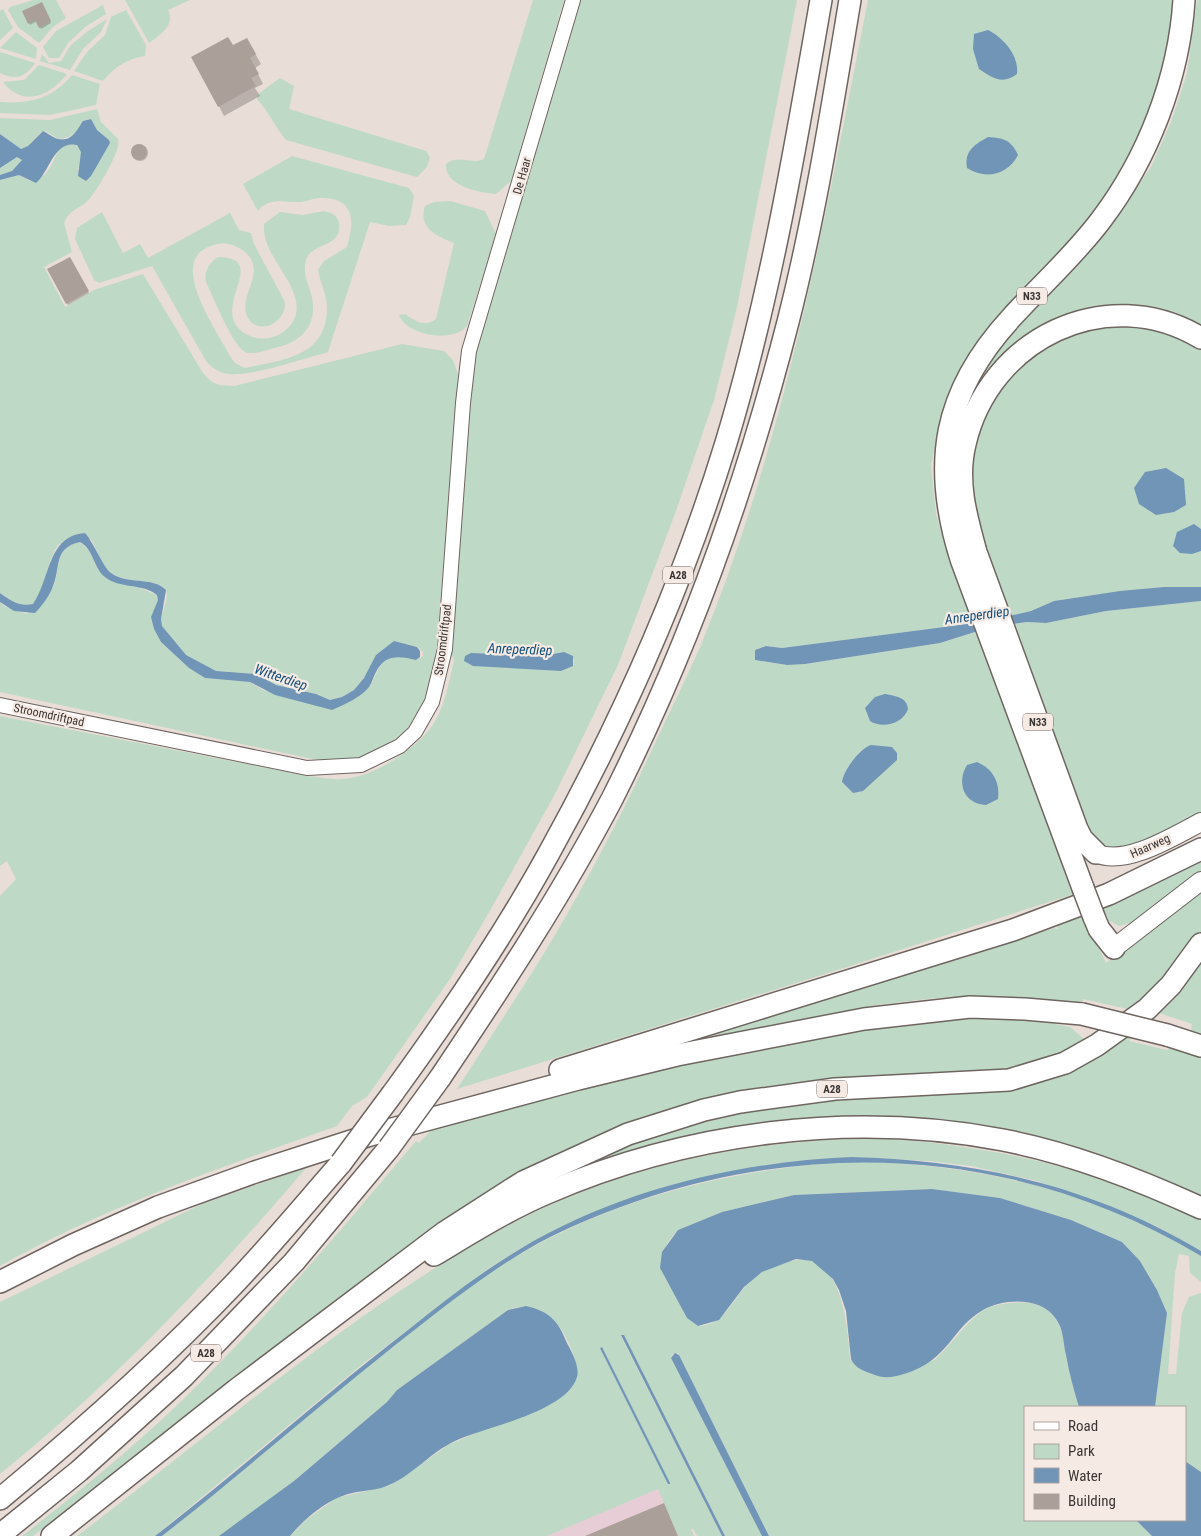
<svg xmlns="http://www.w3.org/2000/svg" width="1201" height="1536" viewBox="0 0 1201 1536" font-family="'Roboto Condensed',sans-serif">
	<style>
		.industrial { fill: #e7ced6 }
		.green { fill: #bedac6; fill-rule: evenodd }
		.water { fill: #7095b6 }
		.shadow { fill: #0003 }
		.building { fill: #aa9f99 }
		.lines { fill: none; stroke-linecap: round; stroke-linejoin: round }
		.minor-casing { stroke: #6f6560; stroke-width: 16 }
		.major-casing { stroke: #6f6560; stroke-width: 20 }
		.highway-casing { stroke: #6f6560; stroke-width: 24 }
		.minor { stroke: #fff; stroke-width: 14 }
		.major { stroke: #fff; stroke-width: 18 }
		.highway { stroke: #fff; stroke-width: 21 }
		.highway-bridge-casing { stroke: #6f6560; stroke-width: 24; stroke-linecap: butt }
		.highway-bridge { stroke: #fff; stroke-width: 21 }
		.labels { text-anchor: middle; stroke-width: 4.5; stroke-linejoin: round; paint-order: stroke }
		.shield { fill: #f6eae4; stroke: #736c69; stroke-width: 1 }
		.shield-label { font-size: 11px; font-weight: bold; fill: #3b3634 }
		.street-label { font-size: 12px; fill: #3b3634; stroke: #f6eae4 }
		.water-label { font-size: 14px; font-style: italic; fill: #13507b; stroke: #f6eae4 }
	</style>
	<rect width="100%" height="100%" fill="#e9ddd7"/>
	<polygon class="industrial" points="668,1484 689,1536 547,1536"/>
	<g class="green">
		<polygon points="33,0 56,0 66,18 53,27 39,43 18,27 8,10 10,7"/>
		<path d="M 125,0 L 190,0 L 168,10 C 176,25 160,35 149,43 Z"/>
		<path d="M 533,0 L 564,0 L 511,181 L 496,194 C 480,193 444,186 446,164 C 458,154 472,165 484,159 Z"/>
		<path d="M 580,0 L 797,0 L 737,307 L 714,400 L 676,511 L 618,665 L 555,794 L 491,909 L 450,979 L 367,1097 L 352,1106 L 337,1126 C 223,1167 106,1206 0,1266 L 0,896 L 16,879 L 7,861 L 0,866 L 0,716 L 308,776 C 319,777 331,780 342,779 C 372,778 415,750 432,726 C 445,707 449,682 454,660 L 451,653 L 468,413 L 476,354 ZM 564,652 L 574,660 L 573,666 L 561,671 L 523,668 L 514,656 L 542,656 Z"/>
		<path d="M 868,0 L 1177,0 L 1171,54 L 1128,166 L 1096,214 L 990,328 L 967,357 L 945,401 L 931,465 L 936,514 L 953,571 L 975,623 L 782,648 L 766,646 L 755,650 L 755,660 L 787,665 L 805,664 L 940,643 L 978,631 L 1077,893 L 828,973 L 457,1089 C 486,1044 515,1000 543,955 C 585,886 622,814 656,741 C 671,709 687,677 701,645 C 786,438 825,218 868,0 ZM 860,751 L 893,764 L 853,793 L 842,782 C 844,769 853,763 860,751 Z"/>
		<polygon points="1197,0 1201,0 1201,329 1057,319 1025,336 996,362 974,393 961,421 973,385 992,356 1119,212 1151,167 1171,122 1187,73"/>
		<polygon points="103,5 106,14 85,27 68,43 59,58 49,58 43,47 56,31"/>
		<polygon points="3,9 13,28 0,40 0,11"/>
		<path d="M 126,10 L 146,45 L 145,56 C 128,59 115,66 103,81 L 74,71 L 87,52 L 105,35 L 111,17 Z"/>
		<polygon points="107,19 101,32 83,49 70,70 40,61 42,54 49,63 61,61 71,45 88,31"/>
		<polygon points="16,32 37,48 36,59 0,48"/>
		<path d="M 0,52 L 35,63 C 26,77 15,81 0,73 Z"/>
		<path d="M 39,65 L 67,74 C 50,96 23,108 3,82 L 24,80 Z"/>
		<path d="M 72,75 L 100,84 L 96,105 L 50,115 L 0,113 L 0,102 C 30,104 52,99 72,75 Z"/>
		<path d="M 280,78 L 294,86 L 289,109 L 426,151 L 430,157 L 427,167 L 417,177 L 286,140 C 275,127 269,112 257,99 L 258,94 Z"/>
		<path d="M 97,109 L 101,122 L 118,139 C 122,149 99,187 91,197 C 82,209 71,207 64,223 L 72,252 L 44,267 L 65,307 L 94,290 L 143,274 L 203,373 C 214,386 218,385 234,386 L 402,344 L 444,351 L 453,360 L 458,374 L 436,657 C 433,669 432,683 428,695 C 416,729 381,759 344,761 C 335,761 326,760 317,760 L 0,692 L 0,602 L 4,606 L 27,614 C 34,606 50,595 54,585 C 61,566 54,548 80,542 L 91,552 L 98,570 L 157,595 L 158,600 L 151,617 L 154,629 L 161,642 L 189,668 L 205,678 L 250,682 L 263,690 L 332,710 L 371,685 L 381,663 L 387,659 L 400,656 L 416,660 L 423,656 L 423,652 L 418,647 L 394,641 L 354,690 L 342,697 L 330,700 L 316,694 L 276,685 L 256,674 L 216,671 L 185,655 L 162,626 L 161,619 L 167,597 L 166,590 C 153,576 127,585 111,573 C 103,567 96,549 91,539 L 59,544 C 47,560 47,584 33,604 C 19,607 11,601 0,593 L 0,180 L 19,175 L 31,181 C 35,179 41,177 45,174 C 57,163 55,140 76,145 L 82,152 L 78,170 L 91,176 L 109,140 L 97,130 L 90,119 L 83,121 C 77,133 72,138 58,139 L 46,131 L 41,132 L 28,146 L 21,149 L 0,134 L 0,118 L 50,120 Z"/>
		<path d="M 292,156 L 409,188 L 414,196 L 410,217 L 406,225 L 389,226 L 370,222 L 328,352 C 306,358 250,377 229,374 C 219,373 213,369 206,361 L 152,266 L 99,283 L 94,280 L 75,239 L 77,228 L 102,212 L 123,253 L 140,244 L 148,258 L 230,213 L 239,230 L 251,233 L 254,244 L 285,302 C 287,322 257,338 247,316 C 238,294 268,273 245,252 C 240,248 234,245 228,244 C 221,242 213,245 206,248 C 170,266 218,332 230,356 L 235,363 L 245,368 C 282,360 327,357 327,308 C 327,295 320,282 318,270 L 324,261 L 347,247 C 354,224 356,199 324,198 C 317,197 309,201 301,202 C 286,203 269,196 258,211 L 243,184 Z"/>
		<polygon points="17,157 21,158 21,162 12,171 0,175 0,168"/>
		<path d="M 450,201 L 485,211 L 496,234 L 467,326 C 453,343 407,336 399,315 L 405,314 C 415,321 425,328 436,319 L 454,243 C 436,236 418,228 425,206 L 434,202 Z"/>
		<path d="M 324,211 C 332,213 338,215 339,224 C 342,248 312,242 306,260 C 302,274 309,284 312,297 C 317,322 305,339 282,346 C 272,348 259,354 248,353 C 234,351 213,296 206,282 C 204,271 209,263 218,257 C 274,258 203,312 248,335 C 271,347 302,327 296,301 C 290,273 262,253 264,224 L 280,212 L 303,215 Z"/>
		<path d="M 1117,326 C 1146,329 1176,332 1201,348 L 1201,529 L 1194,524 L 1192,554 L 1201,551 L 1201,587 L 1164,587 L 1086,596 L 1054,601 L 1031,611 L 1009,616 L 978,538 L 970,495 L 974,442 L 996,394 L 1016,370 L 1040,351 L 1079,331 Z"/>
		<polygon points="1201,601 1201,815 1129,849 1107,850 1085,828 1012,624 1027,622 1046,623 1106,611"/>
		<polygon points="1201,855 1201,875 1136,921 1119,926 1107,920 1109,918 1103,913 1100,905"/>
		<polygon points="1201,889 1201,935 1136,1011 1083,999 1082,1003 1076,1003 983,997 935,998 877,1005 684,1042 1044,927 1045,931 1054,928 1058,929 1056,923 1082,913 1106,963"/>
		<polygon points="1201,954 1201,1035 1191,1030 1192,1024 1156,1012 1129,1041 1167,1050 1175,1044 1201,1053 1201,1201 1115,1165 835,1122 533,1194 582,1163 627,1140 714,1113 1054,1071"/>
		<path d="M 975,1014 L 1054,1018 L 1054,1024 L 1070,1027 L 1089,1043 L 1024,1069 L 673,1113 L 359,1284 L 200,1404 L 83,1500 L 79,1500 L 33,1536 L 22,1536 C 84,1488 145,1438 201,1382 C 277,1306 346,1224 416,1141 L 419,1143 L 433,1128 L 657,1064 L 848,1027 Z"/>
		<path d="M 876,1138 C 989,1145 1099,1168 1201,1220 L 1201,1251 L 1156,1226 L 1037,1181 L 971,1166 L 929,1161 L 851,1157 L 787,1162 L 709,1176 L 636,1196 L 578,1219 L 521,1248 L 488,1269 L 364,1363 L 155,1536 L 77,1536 C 191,1450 298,1357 418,1279 C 474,1243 533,1208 597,1186 C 688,1153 779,1140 876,1138 Z"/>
		<path d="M 854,1161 C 981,1165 1091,1189 1201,1256 L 1201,1282 L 1190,1273 L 1189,1256 L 1179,1254 L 1175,1273 L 1168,1374 L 1176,1374 L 1182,1313 L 1189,1297 L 1201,1293 L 1201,1472 L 1185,1461 L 1185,1407 L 1155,1407 L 1167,1313 L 1157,1290 L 1140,1261 L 1122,1242 L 1071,1220 L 1000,1198 L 932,1189 L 794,1195 L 722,1212 L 678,1230 L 668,1242 L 660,1268 L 687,1318 L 698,1326 C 725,1326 732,1298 751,1281 C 761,1271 774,1266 788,1262 C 842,1245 847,1324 850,1359 L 933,1361 C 951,1346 962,1326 981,1312 C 989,1306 1000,1304 1010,1303 C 1034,1301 1052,1305 1061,1330 C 1065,1338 1064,1347 1066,1356 C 1069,1373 1074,1391 1079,1407 L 1025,1407 L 1025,1520 L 1136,1520 L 1152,1536 L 769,1536 L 678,1353 L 672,1355 L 671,1358 L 762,1536 L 725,1536 L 624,1335 L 621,1336 L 722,1536 L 697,1536 L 693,1529 L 691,1529 L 694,1536 L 678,1536 L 658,1489 L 547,1536 L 290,1536 L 306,1520 L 336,1498 L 388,1486 L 399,1480 L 448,1445 L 562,1396 C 570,1389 578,1382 577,1370 C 571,1337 548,1295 508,1310 L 397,1390 L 387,1402 L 294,1481 L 222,1536 L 162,1536 C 242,1473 318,1406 397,1343 C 438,1311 479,1276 525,1251 C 629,1193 737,1169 854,1161 ZM 600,1347 L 602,1347 L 670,1484 Z"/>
		<path d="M 307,1167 C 213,1277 113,1383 0,1474 L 0,1302 L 202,1204 Z"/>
	</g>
	<g class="water">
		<path d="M 988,30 C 1004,38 1019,56 1017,74 C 1003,85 992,78 979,69 L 973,49 L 974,34 Z"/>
		<path d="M 91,119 L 97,130 L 109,140 L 110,143 L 91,176 L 86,181 L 78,176 L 81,152 L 77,145 C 54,140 50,171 36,183 L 19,175 L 0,180 L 0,175 L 12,171 L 22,160 L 17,157 L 0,168 L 0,134 L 21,149 L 28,146 L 43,131 C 48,133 53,138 58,139 C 72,142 77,130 83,121 Z"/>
		<path d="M 988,137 C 1004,138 1011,140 1018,155 C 1008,175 985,180 967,168 C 964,151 974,145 988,137 Z"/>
		<polygon points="1166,468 1184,479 1186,505 1174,512 1156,515 1139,504 1134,488 1145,472"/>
		<polygon points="1194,524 1201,529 1201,551 1192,554 1180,553 1173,546 1177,532"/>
		<path d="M 85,533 C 94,543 103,567 111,573 C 126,585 153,576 166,590 L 161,619 L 162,626 L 186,655 L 216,671 L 256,674 L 276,685 L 316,694 L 330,700 L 342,697 L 354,690 L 364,678 L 376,655 L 394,641 L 417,647 L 420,651 L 420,657 L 416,660 C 399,656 385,654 376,672 C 373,677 372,683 369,687 C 360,698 345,704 332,710 L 275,695 L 250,682 L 205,678 L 189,668 L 161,642 L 154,629 L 151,617 L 158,600 L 157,595 C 143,583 119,589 105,577 C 93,568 94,549 80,542 C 53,548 61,567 53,586 C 50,595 42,606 35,613 L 14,611 L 0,602 L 0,593 C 11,601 19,607 33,604 C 51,578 47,536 85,533 Z"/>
		<polygon points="1164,587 1201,587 1201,601 1106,611 1046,623 1027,622 1012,624 1009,616 1031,611 1054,601 1120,591"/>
		<polygon points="975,623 978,631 940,643 805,664 787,665 755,660 755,650 766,646 782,648"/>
		<polygon points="564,652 573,656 573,666 561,671 473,666 464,661 465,656 471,653 542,656"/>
		<path d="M 885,694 C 895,696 907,697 908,709 C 903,724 882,729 870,721 L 865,708 L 875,697 Z"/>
		<path d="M 871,745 L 892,747 L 897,753 L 897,760 L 863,791 L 853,793 L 842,782 C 843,771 860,748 871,745 Z"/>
		<path d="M 977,762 C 993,769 1000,782 998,799 L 986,805 C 964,804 956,783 967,765 Z"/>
		<path d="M 851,1157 C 977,1160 1092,1186 1201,1251 L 1201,1256 C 1033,1155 838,1137 652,1196 C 607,1211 563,1228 523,1252 C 477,1280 436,1313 394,1346 C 316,1408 241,1474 162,1536 L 155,1536 C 241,1470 322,1396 408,1330 C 444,1301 480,1273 520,1249 C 619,1190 737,1162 851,1157 Z"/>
		<path d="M 932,1189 L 1000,1198 L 1071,1220 L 1122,1242 L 1140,1261 L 1157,1290 L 1167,1313 L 1155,1407 L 1079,1407 C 1074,1391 1069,1373 1066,1355 C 1063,1343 1064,1330 1056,1319 C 1042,1297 1004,1298 983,1310 C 950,1329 950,1360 904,1374 C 894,1377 885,1379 875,1375 C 864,1371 856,1369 851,1359 L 846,1311 L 839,1290 L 833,1279 L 812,1261 L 796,1259 L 762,1272 L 744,1287 L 719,1320 L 698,1326 L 687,1318 L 660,1268 L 662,1252 L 678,1230 L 722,1212 L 794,1195 Z"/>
		<path d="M 526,1306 C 548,1311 558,1320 566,1341 C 571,1351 580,1366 577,1377 C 567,1412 485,1427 455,1441 C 431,1452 413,1475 389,1485 C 376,1491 362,1490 348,1494 C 327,1500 304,1519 290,1536 L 219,1536 L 294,1481 L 387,1402 L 397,1390 L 508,1310 Z"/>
		<polygon points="621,1335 624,1335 725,1536 722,1536"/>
		<polygon points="602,1347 670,1483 670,1484 668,1484 600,1348"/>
		<polygon points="675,1353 679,1355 769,1536 762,1536 671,1358"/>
		<polygon points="1185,1461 1201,1472 1201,1536 1152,1536 1136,1520 1185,1520"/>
	</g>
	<g class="shadow">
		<polygon points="41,3 51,23 41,29 37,21 30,25 24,12"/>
		<polygon points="247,39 261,64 255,68 263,84 255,88 260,96 224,116 219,106 233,47"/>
		<circle cx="140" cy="153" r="8"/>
		<polygon points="70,258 89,293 68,305 49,270"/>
	</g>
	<g class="building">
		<polygon points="42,2 51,21 39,28 35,20 28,24 22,11"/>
		<polygon points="228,37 233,45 247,38 256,54 250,58 259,74 251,78 256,86 218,107 191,57"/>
		<circle cx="139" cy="152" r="8"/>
		<polygon points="70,257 89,291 66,304 47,269"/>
		<polygon points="664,1503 678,1536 585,1536"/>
	</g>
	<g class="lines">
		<g class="minor-casing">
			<polyline id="minor" points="0,705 307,768 361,765 400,746 415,732 432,702 445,649 463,403 469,351 573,0"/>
		</g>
		<g class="major-casing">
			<g id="major">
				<path d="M 1096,853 C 1125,867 1174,836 1201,822"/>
				<polyline points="1114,948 1201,881"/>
			</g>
		</g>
		<g class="highway-casing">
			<g id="highway">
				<path d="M 1096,853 L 1082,839 L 1077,829 L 976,552 C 966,516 956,481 965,444 C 989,339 1106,281 1201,338"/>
				<path d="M 1083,888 L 961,559 C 931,464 943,392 1011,318 C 1041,285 1074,256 1101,220 C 1148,158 1179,78 1184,0"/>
				<polyline points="1094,917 1099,929 1114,948"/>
				<polyline points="1167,1035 1201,1046"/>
				<polyline points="560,1070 1013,930 1109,894 1201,849"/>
				<path d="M 440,1078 C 501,987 561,896 612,799 C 689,647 746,486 788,322 C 815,216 832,108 850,0"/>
				<path d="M 393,1093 C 449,1016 503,937 549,853 C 620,725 683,583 726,443 C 770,298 795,149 821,0"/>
				<path d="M 434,1255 C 471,1233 507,1210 547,1193 C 687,1132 852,1111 1003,1140 C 1071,1153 1138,1179 1201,1208"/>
				<polyline points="0,1282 73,1245 158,1207 255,1172 370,1135 578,1079 677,1055 864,1019 970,1007 1025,1009 1082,1014"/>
				<path d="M 0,1499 C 82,1431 162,1360 235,1283 C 272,1244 306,1203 341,1163"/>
				<polyline points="0,1535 79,1471 184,1376 294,1262 389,1148"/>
				<polyline points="52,1536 236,1390 445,1232 523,1182 628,1134 704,1110 740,1102 835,1089 1009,1080 1065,1063 1097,1045 1147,1009 1171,985 1201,944"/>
			</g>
		</g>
		<use href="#minor" class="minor"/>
		<use href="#major" class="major"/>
		<use href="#highway" class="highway"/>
		<g class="highway-bridge-casing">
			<g id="highway-bridge">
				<polyline points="1083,888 1094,917"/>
				<polyline points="1082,1014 1167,1035"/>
				<polyline points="389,1148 440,1078"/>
				<polyline points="341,1163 393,1093"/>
			</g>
		</g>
		<use href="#highway-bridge" class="highway-bridge"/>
	</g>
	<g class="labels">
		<g class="shield">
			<rect x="1017" y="287.5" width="30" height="17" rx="4"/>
			<rect x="663" y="566.5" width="30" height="17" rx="4"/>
			<rect x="1023" y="713.5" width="30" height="17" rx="4"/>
			<rect x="817" y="1080.5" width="30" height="17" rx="4"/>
			<rect x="191" y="1344.5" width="30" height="17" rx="4"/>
		</g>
		<g class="shield-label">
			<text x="1032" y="300">N33</text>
			<text x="678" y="579">A28</text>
			<text x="1038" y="726">N33</text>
			<text x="832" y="1093">A28</text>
			<text x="206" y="1357">A28</text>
		</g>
		<g class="street-label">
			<text transform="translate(522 176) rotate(-74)" y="4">De Haar</text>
			<text transform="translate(443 640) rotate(-83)" y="4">Stroomdriftpad</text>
			<text transform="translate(49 715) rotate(12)" y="4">Stroomdriftpad</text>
			<text transform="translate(1150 846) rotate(-24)" y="4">Haarweg</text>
		</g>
		<g class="water-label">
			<text transform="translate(977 615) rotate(-8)" y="5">Anreperdiep</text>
			<text transform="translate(520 649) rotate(2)" y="5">Anreperdiep</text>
			<text transform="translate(281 677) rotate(19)" y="5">Witterdiep</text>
		</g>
	</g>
	<rect x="1024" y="1406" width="162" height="115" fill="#f6eae4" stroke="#aba29e"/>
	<rect x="1034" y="1422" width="25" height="8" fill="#ffffff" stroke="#aba29e"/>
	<text x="1068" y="1431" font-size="15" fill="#3b3634">Road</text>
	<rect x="1034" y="1444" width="25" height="15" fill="#bedac6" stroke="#aba29e"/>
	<text x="1068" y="1456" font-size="15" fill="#3b3634">Park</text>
	<rect x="1034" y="1468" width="25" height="15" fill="#7095b6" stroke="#aba29e"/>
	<text x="1068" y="1481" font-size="15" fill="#3b3634">Water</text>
	<rect x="1034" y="1494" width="25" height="15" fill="#aa9f99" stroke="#aba29e"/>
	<text x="1068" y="1506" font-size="15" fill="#3b3634">Building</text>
</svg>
